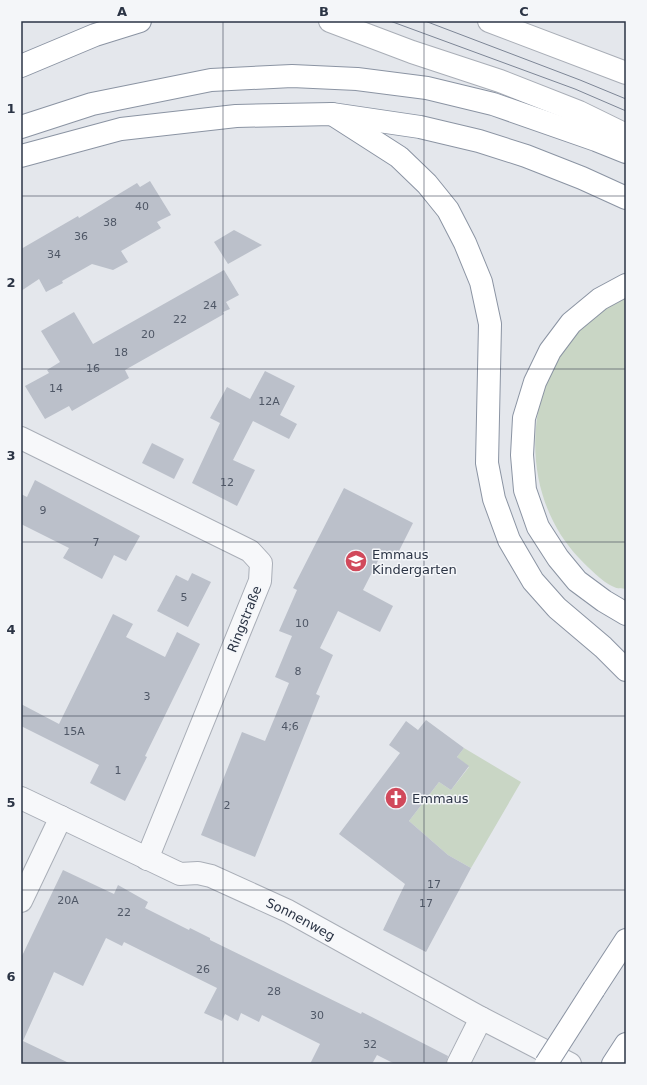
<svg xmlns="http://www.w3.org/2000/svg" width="647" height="1085" viewBox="0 0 647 1085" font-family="'DejaVu Sans',sans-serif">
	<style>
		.green { fill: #c9d6c5 }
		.building { fill: #bbc0ca }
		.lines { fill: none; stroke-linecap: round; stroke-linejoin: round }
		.street-casing { stroke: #a9aeb7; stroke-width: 24 }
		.secondary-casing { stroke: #a9aeb7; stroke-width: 24 }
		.highway-casing { stroke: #8b94a3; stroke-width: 24 }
		.street { stroke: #f7f8fa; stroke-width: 22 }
		.secondary { stroke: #fff; stroke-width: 22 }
		.highway { stroke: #fff; stroke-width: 22 }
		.tram { stroke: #7d8696; stroke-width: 1 }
		.highway-bridge-casing { stroke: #8b94a3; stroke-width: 24; stroke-linecap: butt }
		.highway-bridge { stroke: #fff; stroke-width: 22 }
		.grid { fill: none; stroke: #2b3445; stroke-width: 1; stroke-opacity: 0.55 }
		.labels { text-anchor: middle; stroke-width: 3; stroke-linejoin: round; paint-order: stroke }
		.number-label { font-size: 11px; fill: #4f5766 }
		.poi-label { font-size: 13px; fill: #2b3445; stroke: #f4f6f9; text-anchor: start }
		.street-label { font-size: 13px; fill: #2b3445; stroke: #f4f6f9 }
		.neatline { fill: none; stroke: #2b3445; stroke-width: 1.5 }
		.grid-label { font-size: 13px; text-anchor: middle; font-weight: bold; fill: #2b3445 }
	</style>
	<rect width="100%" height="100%" fill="#e4e7ec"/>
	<g class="green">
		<path d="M 626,295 L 626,589 C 622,588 617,589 614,587 C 602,582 588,567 579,558 C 538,515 526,451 542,394 C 544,388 546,380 548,374 C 563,344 596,310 626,295 Z"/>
		<polygon points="464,748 521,782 471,868 448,855 409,821 439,782 451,790 469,767 457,757"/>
	</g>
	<g class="building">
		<polygon points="150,181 171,215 157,222 161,228 121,251 128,262 113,270 92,264 62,281 63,283 46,292 39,279 21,291 21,249 78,216 79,218 137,183 140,187"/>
		<polygon points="234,230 262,245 228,264 214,242"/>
		<polygon points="224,270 239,295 226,302 230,309 223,312 224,314 125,370 129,378 72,411 69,406 45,419 25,386 49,373 47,370 60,362 41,331 74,312 93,344"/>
		<polygon points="265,371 295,386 280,415 297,424 289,439 253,421 233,460 255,470 237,506 192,483 220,423 210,418 227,387 250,399"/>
		<polygon points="152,443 184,459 174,479 142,463"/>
		<polygon points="35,480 140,536 126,561 114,555 102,579 63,558 69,548 21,524 21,494 27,497"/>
		<polygon points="344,488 413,523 396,557 383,551 363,590 393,606 380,632 338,611 320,648 333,655 316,694 320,696 255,857 201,835 242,732 265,741 289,683 275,677 292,636 279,631 297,590 293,588"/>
		<polygon points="192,573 211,582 188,627 157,611 176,575 188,581"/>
		<polygon points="113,614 133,624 126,637 165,657 177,632 200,644 145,756 147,757 125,801 90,783 99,765 21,726 21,704 59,724"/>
		<polygon points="426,720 464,748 457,757 469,766 451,790 439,782 409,821 448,855 471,868 426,952 383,930 405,884 339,834 400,753 389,745 406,721 418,730"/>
		<polygon points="63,870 114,894 118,885 148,902 145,908 189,930 190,928 210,938 210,940 361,1014 362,1012 448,1056 446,1064 395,1064 377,1055 372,1064 310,1064 320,1044 262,1015 259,1022 241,1013 238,1021 225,1014 222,1021 204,1013 217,988 124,942 122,946 106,938 83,986 54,972 23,1041 71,1064 21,1064 21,958"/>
	</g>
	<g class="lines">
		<g class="street-casing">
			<g id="street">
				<polyline points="21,438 250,551 261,563 260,581 147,859"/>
				<path id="s1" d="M 21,798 L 180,874 L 198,873 L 211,876 L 288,911 L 481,1018 L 570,1064"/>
				<polyline points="21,901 61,817"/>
				<polyline points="458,1064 481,1018"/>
			</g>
		</g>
		<g class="secondary-casing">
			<g id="secondary">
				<polyline points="330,21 412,52 500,81 579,112 626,135"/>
				<polyline points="489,21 626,73"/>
			</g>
		</g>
		<g class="highway-casing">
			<g id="highway">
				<polyline points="21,66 95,35 140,21"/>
				<polyline points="332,114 399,157 427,184 448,210 465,243 481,282 490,324 487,463 494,499 509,540 533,581 557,608 603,647 626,670"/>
				<polyline points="21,127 92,104 211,80 292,76 357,79 427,88 493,104 596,140 626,152"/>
				<polyline points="21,156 121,129 236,116 332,114 420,127 479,141 526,156 582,178 626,198"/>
				<polyline points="626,285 600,299 571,323 550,351 535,382 524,418 522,455 525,490 538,527 558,558 577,581 604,601 626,614"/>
				<polyline points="594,989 626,940"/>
				<polyline points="613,1064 626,1044"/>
			</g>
		</g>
		<use href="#street" class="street"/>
		<use href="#secondary" class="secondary"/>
		<use href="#highway" class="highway"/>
		<g class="tram">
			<polyline points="390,21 575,89 626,111"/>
			<polyline points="425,21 580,80 626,99"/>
		</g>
		<g class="highway-bridge-casing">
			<polyline id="highway-bridge" points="546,1064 594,989"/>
		</g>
		<use href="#highway-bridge" class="highway-bridge"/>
	</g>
	<path class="grid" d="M 223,21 L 223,1064M 424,21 L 424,1064M 21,196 L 626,196M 21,369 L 626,369M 21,542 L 626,542M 21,716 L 626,716M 21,890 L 626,890"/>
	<defs>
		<g id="school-disc" transform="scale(1.15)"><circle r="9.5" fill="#d1495b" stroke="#f4f6f9"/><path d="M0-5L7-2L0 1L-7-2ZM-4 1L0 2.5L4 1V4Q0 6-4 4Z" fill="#fff"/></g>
		<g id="church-disc" transform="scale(1.15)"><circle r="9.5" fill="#d1495b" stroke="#f4f6f9"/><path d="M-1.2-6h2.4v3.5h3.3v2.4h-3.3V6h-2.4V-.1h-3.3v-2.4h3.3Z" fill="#fff"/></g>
	</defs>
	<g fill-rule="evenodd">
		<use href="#school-disc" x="356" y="561"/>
		<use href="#church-disc" x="396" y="798"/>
	</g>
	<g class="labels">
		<g class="number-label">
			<text x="142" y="210">40</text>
			<text x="110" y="226">38</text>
			<text x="81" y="240">36</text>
			<text x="54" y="258">34</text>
			<text x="210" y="309">24</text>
			<text x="180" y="323">22</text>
			<text x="148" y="338">20</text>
			<text x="121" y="356">18</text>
			<text x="93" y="372">16</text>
			<text x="56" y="392">14</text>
			<text x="269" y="405">12A</text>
			<text x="227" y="486">12</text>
			<text x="43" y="514">9</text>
			<text x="96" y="546">7</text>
			<text x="184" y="601">5</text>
			<text x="302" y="627">10</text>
			<text x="298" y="675">8</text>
			<text x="147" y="700">3</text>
			<text x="290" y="730">4;6</text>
			<text x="74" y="735">15A</text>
			<text x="118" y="774">1</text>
			<text x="227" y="809">2</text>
			<text x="434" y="888">17</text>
			<text x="68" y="904">20A</text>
			<text x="426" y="907">17</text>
			<text x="124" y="916">22</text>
			<text x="203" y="973">26</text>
			<text x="274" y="995">28</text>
			<text x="317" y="1019">30</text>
			<text x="370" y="1048">32</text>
		</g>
		<g class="poi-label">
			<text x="372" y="559">Emmaus<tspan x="372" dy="15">Kindergarten</tspan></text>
			<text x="412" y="803">Emmaus</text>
		</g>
		<g class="street-label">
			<text transform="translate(244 619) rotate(-68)" y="5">Ringstraße</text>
			<text dy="5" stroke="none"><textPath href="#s1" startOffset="307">Sonnenweg</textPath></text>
		</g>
	</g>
	<rect width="647" height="1085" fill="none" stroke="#f4f6f9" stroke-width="44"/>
	<rect x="22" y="22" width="603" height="1041" class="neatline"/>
	<g class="grid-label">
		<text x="122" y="16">A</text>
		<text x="324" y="16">B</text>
		<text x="524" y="16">C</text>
		<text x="11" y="113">1</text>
		<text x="11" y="287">2</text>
		<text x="11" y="460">3</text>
		<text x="11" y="634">4</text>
		<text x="11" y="807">5</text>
		<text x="11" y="981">6</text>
	</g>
</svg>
